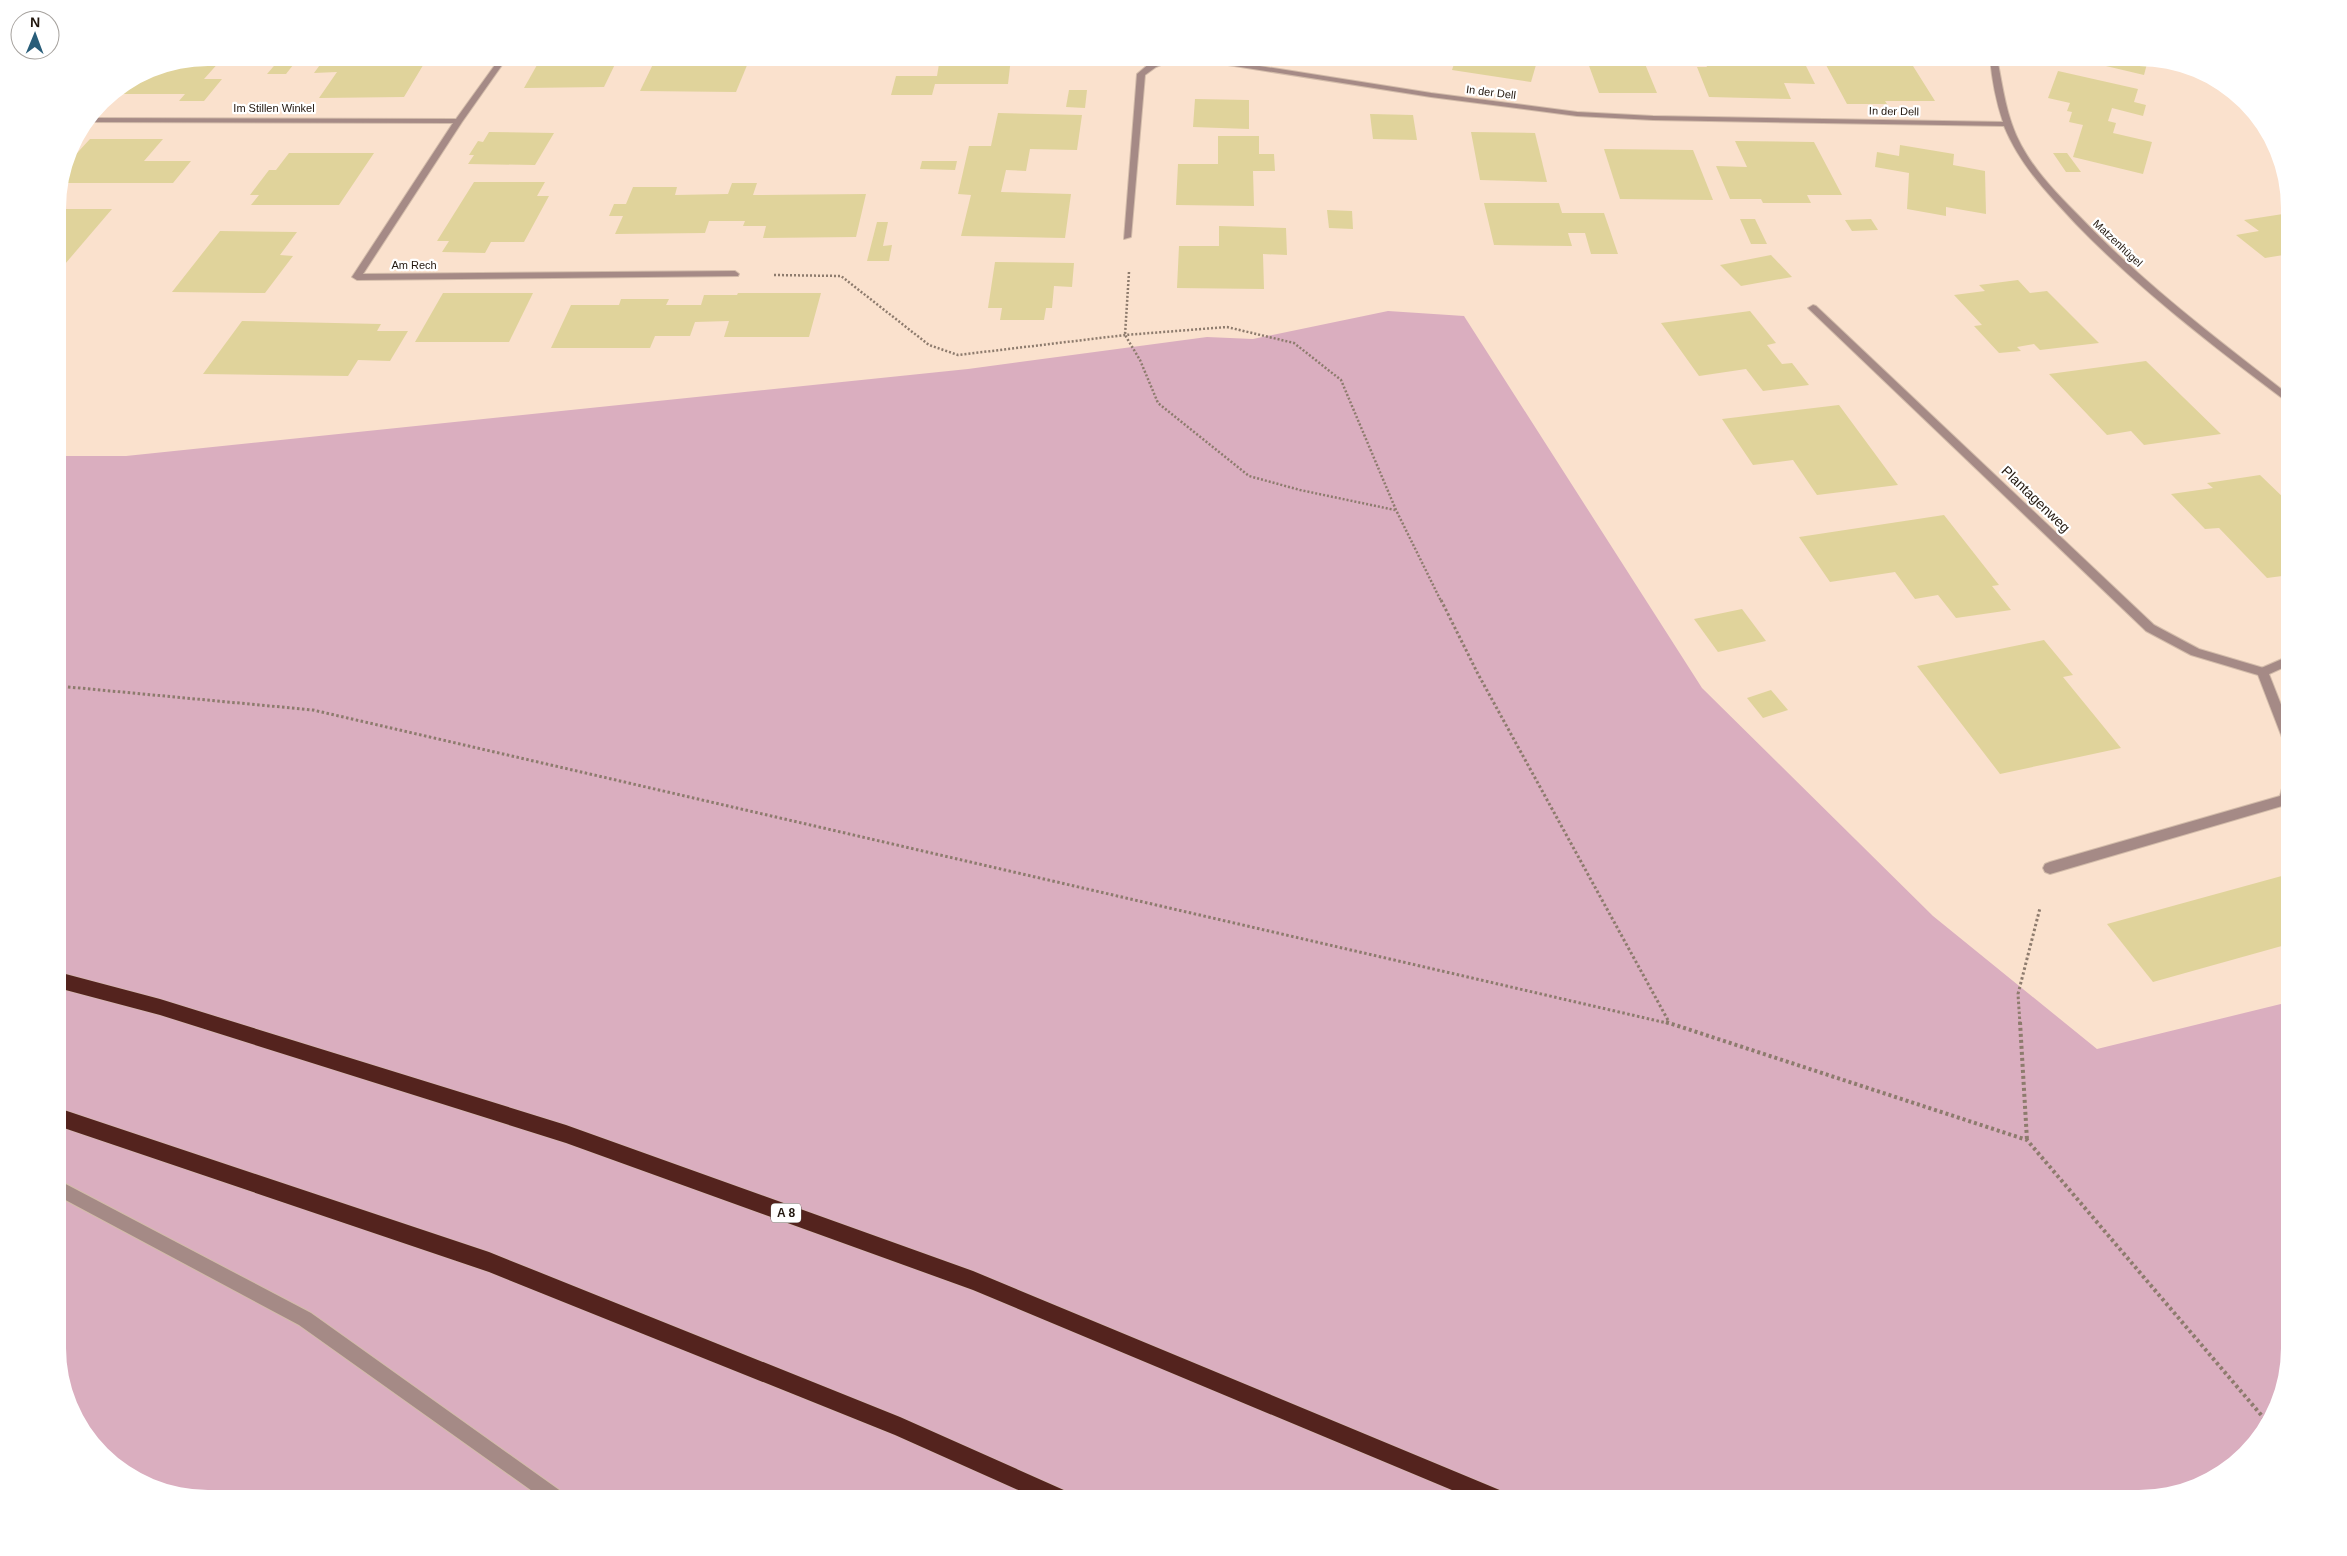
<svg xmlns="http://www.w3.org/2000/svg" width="2347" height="1556" viewBox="0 0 2347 1556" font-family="Arial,sans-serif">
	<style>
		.green { fill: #daaebf }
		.building { fill: #e0d39b }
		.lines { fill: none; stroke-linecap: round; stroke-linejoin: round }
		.service-casing { stroke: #d3bcaa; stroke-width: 2 }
		.minor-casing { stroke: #d3bcaa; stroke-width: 2 }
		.motorway-casing { stroke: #d3bcaa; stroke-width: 1 }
		.path-far2 { stroke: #8d7b6d; stroke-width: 2.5; stroke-dasharray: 2 2; stroke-linecap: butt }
		.path-far1 { stroke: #8d7b6d; stroke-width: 3; stroke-dasharray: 2.5 2.5; stroke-linecap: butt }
		.path { stroke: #8d7b6d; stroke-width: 4; stroke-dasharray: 3 3; stroke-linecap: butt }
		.service { fill: #a58a86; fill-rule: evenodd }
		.minor { fill: #a58a86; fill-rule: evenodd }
		.motorway { fill: #54231e; fill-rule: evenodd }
		.labels { text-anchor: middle; stroke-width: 4.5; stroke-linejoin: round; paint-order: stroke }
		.far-street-label { font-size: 11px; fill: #21160d; stroke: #fff }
		.shield { fill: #fff; stroke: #645c56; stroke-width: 1 }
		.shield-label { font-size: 12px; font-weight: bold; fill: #21160d }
		.street-label { font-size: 14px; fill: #21160d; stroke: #fff }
	</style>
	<rect width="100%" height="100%" fill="#fae1cd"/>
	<polygon class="green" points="1388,311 1464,316 1702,688 1933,916 2097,1049 2289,1002 2289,1348 2282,1396 2264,1432 2214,1478 2139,1498 209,1498 160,1491 124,1473 78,1423 58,1357 58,456 126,456 968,369 1207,337 1253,339"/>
	<g class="building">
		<polygon points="325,58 469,58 467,62 425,62 404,97 319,98 337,72 314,73"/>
		<polygon points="541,58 618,58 604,87 524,88"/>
		<polygon points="656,58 750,58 736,92 640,91"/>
		<polygon points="940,58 1011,58 1008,84 935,84 932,95 891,95 896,76 937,76"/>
		<polygon points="1456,58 1538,58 1531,82 1452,70"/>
		<polygon points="1627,58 1674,58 1677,64 1645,64 1657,93 1599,93 1588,63 1629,64"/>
		<polygon points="1703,58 1802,58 1815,84 1784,83 1791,99 1709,97 1697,67 1707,67"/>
		<polygon points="2072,58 2138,58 2148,60 2144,75"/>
		<polygon points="221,60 204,79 222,79 204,101 179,101 185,94 114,94 151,69 195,60"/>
		<polygon points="279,60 297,60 286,74 267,74"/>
		<polygon points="1826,65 1913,66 1935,101 1885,101 1887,104 1847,104"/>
		<polygon points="2058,71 2138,89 2134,102 2146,105 2143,116 2112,108 2108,121 2116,123 2113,133 2152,142 2143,174 2073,157 2083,125 2069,122 2072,112 2067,111 2070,103 2048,98"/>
		<polygon points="1069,90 1087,90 1085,108 1066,107"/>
		<polygon points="1195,99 1249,100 1249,129 1193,127"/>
		<polygon points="998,113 1082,115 1077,150 1030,149 1026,171 1006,170 1001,192 1071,194 1065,238 961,236 971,195 958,194 969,146 991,146"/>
		<polygon points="1370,114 1413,115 1417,140 1373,139"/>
		<polygon points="489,132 554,133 535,165 468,164 474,155 469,155 478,141 483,142"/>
		<polygon points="1471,132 1535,133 1547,182 1480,180"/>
		<polygon points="1218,136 1259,136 1259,154 1274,154 1275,171 1253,171 1254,206 1176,205 1178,164 1218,164"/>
		<polygon points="90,139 163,139 144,161 191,161 173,183 62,183 66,165"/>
		<polygon points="1735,141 1814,142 1842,195 1807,195 1811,203 1763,203 1761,199 1730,199 1716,166 1747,167"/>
		<polygon points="1900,145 1954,154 1953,165 1985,171 1986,214 1946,207 1946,216 1907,209 1909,173 1875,167 1877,152 1899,156"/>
		<polygon points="1604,149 1693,150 1713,200 1620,199"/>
		<polygon points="289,153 374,153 339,205 251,205 259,195 250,195 269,170 276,170"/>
		<polygon points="2053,153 2067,153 2081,172 2066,172"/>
		<polygon points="922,161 957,161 955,170 920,169"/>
		<polygon points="474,182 545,182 537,196 549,196 524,242 491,242 485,253 442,252 449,241 437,241"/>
		<polygon points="732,183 757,183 753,195 866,194 856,237 763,238 766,226 743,226 745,221 709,221 705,233 615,234 623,216 609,216 614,204 626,204 633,187 677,187 675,195 728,194"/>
		<polygon points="1484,203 1559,203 1562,213 1604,213 1618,254 1591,254 1585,233 1568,233 1572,246 1494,245"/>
		<polygon points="58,209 112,209 65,264 58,264"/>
		<polygon points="1327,210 1352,211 1353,229 1329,228"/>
		<polygon points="2289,213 2289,254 2265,258 2236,235 2259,231 2244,220"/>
		<polygon points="1740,219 1755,219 1767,244 1751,244"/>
		<polygon points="1871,219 1878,230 1852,231 1845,220"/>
		<polygon points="877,222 888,222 883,246 892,245 889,261 867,261"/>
		<polygon points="1219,226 1286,228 1287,255 1263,254 1264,289 1177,288 1179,246 1219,246"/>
		<polygon points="220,231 297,232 280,255 293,256 265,293 172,292"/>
		<polygon points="1771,255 1792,277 1741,286 1720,265"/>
		<polygon points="995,262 1074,263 1072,287 1054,286 1052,308 1046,308 1044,320 1000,320 1002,308 988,308"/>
		<polygon points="2018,280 2030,293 2047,291 2099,343 2040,350 2034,344 2017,347 2021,351 1999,353 1974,326 1982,325 1954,295 1985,291 1979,285"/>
		<polygon points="443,293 533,293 509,342 415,342"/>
		<polygon points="738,293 821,293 809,337 724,337 729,321 695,322 690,336 655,336 650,348 551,348 571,305 619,305 621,299 669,299 666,305 701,305 704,295 737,295"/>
		<polygon points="1750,311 1776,343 1767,345 1782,364 1792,363 1809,385 1763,391 1746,369 1699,376 1661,323"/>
		<polygon points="242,321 381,324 377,331 408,331 390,361 358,360 348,376 203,374"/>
		<polygon points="2146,361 2221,434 2144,445 2131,431 2107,435 2049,374"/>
		<polygon points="1839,405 1898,485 1817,495 1793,460 1753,465 1722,419"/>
		<polygon points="2260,475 2289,503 2289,575 2267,578 2219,528 2205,529 2171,494 2213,488 2207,483"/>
		<polygon points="1944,515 1999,585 1992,586 2011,610 1956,618 1938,595 1915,599 1895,572 1830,582 1799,537"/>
		<polygon points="1742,609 1766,641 1718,652 1694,619"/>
		<polygon points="2044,640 2073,675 2063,677 2121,748 2000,774 1917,666"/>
		<polygon points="1771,690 1788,710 1763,718 1747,698"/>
		<polygon points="2289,874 2289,944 2153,982 2107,924"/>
	</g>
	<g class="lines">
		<g class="service-casing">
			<g id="service">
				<polygon points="1813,305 1816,306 2154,625 2199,649 2267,669 2289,725 2289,745 2285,743 2283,740 2258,675 2191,655 2146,631 1810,310 1808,308"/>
				<polygon points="2289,776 2289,804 2050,874 2045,872 2043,868 2045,864 2050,862 2280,796 2285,777"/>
				<polygon points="58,1180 311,1313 562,1492 565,1498 542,1498 299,1325 58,1196"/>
			</g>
		</g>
		<g class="minor-casing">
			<g id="minor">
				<polygon points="500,58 507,58 462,122 363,274 735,271 739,274 738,276 357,280 352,277 453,123 88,122 91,118 456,119"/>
				<path d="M 1167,58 L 1209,58 L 1431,93 L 1577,112 L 1653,116 L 2003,122 C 1996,101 1992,80 1990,58 L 1997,58 C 2003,88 2006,117 2021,145 C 2036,173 2059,196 2081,218 C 2144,284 2217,339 2289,395 L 2289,402 L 2286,401 C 2213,346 2140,290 2076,224 C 2048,194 2020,165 2004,126 L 1653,120 L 1577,116 L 1431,97 L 1209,62 L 1168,62 L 1156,67 L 1145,75 L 1131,237 L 1124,239 L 1137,74 L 1150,63 Z"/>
				<polygon points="2289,656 2289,665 2267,675 2259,675 2257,672 2259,669"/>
			</g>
		</g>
		<g class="motorway-casing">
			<g id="motorway">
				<polygon points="58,972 160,999 566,1125 973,1271 1502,1491 1506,1498 1471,1498 973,1290 566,1143 160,1015 58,988"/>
				<polygon points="58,1108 489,1252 900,1417 1066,1491 1070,1498 1036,1498 895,1435 489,1272 58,1126"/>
			</g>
		</g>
		<g class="path-far2">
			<polyline points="1129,272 1125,335 1140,360 1158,403 1249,476 1300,490 1395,510"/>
			<polyline points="774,275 841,276 929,345 958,355 1125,335 1227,327 1294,343 1341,380 1396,510 1441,601"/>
		</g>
		<g class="path-far1">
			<polyline points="1441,600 1478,674 1669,1022"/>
			<polyline points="58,686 313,710 1671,1024"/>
			<polyline points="2020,1024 2018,994 2040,908"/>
		</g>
		<g class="path">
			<polyline points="1666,1022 2027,1140 2268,1423"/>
			<polyline points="2020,1022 2027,1140"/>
		</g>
		<use href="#service" class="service"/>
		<use href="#minor" class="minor"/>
		<use href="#motorway" class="motorway"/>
	</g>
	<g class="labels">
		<g class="far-street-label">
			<text transform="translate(1491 92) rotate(7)" y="4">In der Dell</text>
			<text x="274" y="112">Im Stillen Winkel</text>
			<text transform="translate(1894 111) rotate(1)" y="4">In der Dell</text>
			<text transform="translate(2118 243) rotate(43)" y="4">Matzenhügel</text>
			<text x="414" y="269">Am Rech</text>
		</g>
		<rect class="shield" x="771" y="1203.5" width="30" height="19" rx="4"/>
		<g class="shield-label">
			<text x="786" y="1217">A 8</text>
		</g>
		<g class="street-label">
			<text transform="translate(2036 499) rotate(44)" y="5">Plantagenweg</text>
		</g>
	</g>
	<path d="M0 0H2347V1556H0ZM208 66H2139A142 142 0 0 1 2281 208V1348A142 142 0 0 1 2139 1490H208A142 142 0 0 1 66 1348V208A142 142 0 0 1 208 66Z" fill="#fff" fill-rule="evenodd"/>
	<g transform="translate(35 35) rotate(1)"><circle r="24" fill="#ffffff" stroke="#a6a29e"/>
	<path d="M0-4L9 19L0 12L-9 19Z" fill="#285d79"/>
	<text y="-8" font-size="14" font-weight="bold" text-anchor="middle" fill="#21160d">N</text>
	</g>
</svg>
